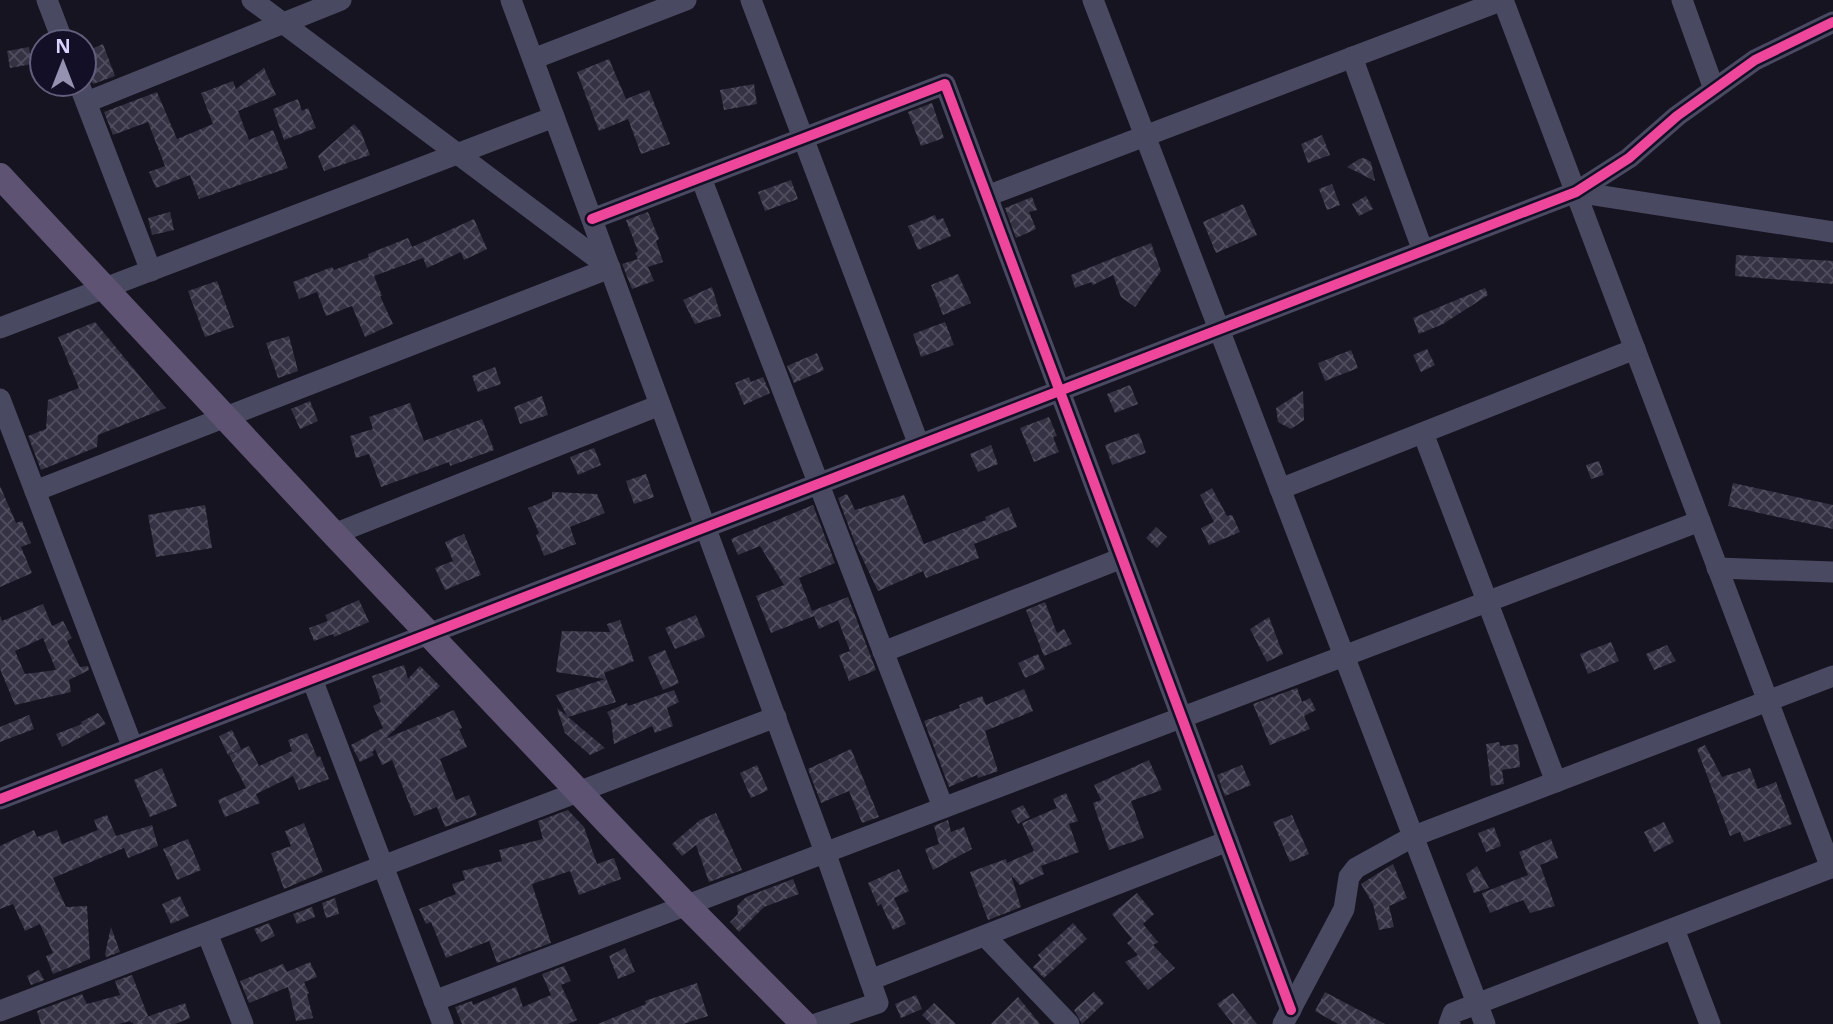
<svg xmlns="http://www.w3.org/2000/svg" width="1833" height="1024" viewBox="0 0 1833 1024" font-family="'Noto Sans',sans-serif">
	<style>
		.building { fill: url(#building-cross-hatch); fill-rule: evenodd }
		.lines { fill: none; stroke-linecap: round; stroke-linejoin: round }
		.minor { stroke: #4a4962; stroke-width: 21 }
		.major { stroke: #5e5373; stroke-width: 26 }
		.cycleway-casing { stroke: #130f26; stroke-width: 15 }
		.cycleway { stroke: #ed469a; stroke-width: 10 }
	</style>
	<defs>
		<pattern id="building-cross-hatch" width="8" height="8" patternUnits="userSpaceOnUse" patternTransform="scale(1.75)"><rect width="8" height="8" fill="#343243"/><path d="M0 0l8 8M0 8l8-8" fill="none" stroke="#514f5f"/></pattern>
	</defs>
	<rect width="100%" height="100%" fill="#161421"/>
	<g class="building">
		<polygon points="103,44 115,76 93,84 84,68 84,52"/>
		<polygon points="29,47 32,64 10,68 7,51"/>
		<polygon points="609,59 626,99 649,90 670,144 641,154 628,119 599,131 577,72"/>
		<polygon points="264,68 276,95 238,111 249,140 273,130 288,168 199,199 190,175 156,188 149,172 165,166 148,122 113,135 104,112 157,92 177,139 213,124 201,93 233,81 236,89"/>
		<polygon points="754,84 757,104 724,110 720,90"/>
		<polygon points="298,99 302,111 308,108 316,128 284,140 273,109"/>
		<polygon points="932,103 944,138 921,146 908,112"/>
		<polygon points="354,124 361,132 370,155 324,171 318,156"/>
		<polygon points="1322,135 1330,155 1308,163 1301,144"/>
		<polygon points="1364,158 1371,162 1375,181 1347,167 1359,159"/>
		<polygon points="791,180 798,199 765,211 758,192"/>
		<polygon points="1332,184 1340,205 1327,210 1319,189"/>
		<polygon points="1366,196 1373,209 1359,216 1352,204"/>
		<polygon points="1032,197 1037,210 1029,212 1036,229 1016,238 1005,208"/>
		<polygon points="1243,204 1257,235 1216,253 1203,222"/>
		<polygon points="170,212 174,230 152,235 148,218"/>
		<polygon points="648,212 659,239 656,241 663,262 648,267 654,281 632,289 622,264 638,259 635,253 638,251 626,220"/>
		<polygon points="935,215 937,220 943,218 951,236 918,250 908,226"/>
		<polygon points="474,219 487,249 464,260 461,252 427,268 423,258 374,276 382,296 380,296 393,324 365,337 352,306 326,316 317,292 299,299 293,282 332,267 334,270 369,257 368,254 408,238 412,247"/>
		<polygon points="1151,243 1161,271 1135,307 1121,297 1113,275 1093,285 1091,282 1075,288 1071,275"/>
		<polygon points="1736,255 1833,261 1833,284 1735,276"/>
		<polygon points="958,274 971,303 943,315 931,285"/>
		<polygon points="217,281 234,327 205,337 188,291"/>
		<polygon points="712,287 721,316 695,324 683,300"/>
		<polygon points="1485,288 1488,295 1443,324 1419,334 1413,318"/>
		<polygon points="95,322 166,408 98,435 97,447 41,470 28,436 46,429 48,400 79,388 58,337"/>
		<polygon points="945,322 954,345 921,357 913,334"/>
		<polygon points="289,336 298,371 278,378 266,343"/>
		<polygon points="1427,349 1435,365 1421,372 1413,355"/>
		<polygon points="1351,350 1358,368 1325,381 1318,363"/>
		<polygon points="817,353 824,370 794,383 787,366"/>
		<polygon points="495,367 501,384 478,392 472,376"/>
		<polygon points="749,377 751,382 763,377 770,393 744,405 735,383"/>
		<polygon points="1130,385 1138,404 1115,413 1107,394"/>
		<polygon points="1303,391 1304,420 1291,429 1278,422 1276,408"/>
		<polygon points="542,396 548,415 520,424 514,407"/>
		<polygon points="310,401 318,421 300,429 291,409"/>
		<polygon points="410,403 424,441 482,419 494,450 450,466 449,462 381,487 369,454 356,458 350,436 373,429 369,417"/>
		<polygon points="1049,417 1057,436 1053,437 1059,452 1034,462 1020,428"/>
		<polygon points="1139,433 1146,453 1112,465 1105,445"/>
		<polygon points="991,445 998,464 978,472 970,454"/>
		<polygon points="594,448 601,465 578,475 570,457"/>
		<polygon points="1599,461 1604,475 1591,479 1586,465"/>
		<polygon points="646,474 654,497 634,504 626,481"/>
		<polygon points="1733,483 1833,505 1833,529 1728,506"/>
		<polygon points="0,486 16,523 22,521 31,543 21,547 32,573 0,587"/>
		<polygon points="1212,488 1227,516 1232,515 1240,532 1209,545 1201,528 1214,522 1200,495"/>
		<polygon points="552,492 597,494 605,513 570,527 576,544 544,556 536,535 539,533 528,508 552,498"/>
		<polygon points="847,494 855,510 904,495 924,544 986,520 985,517 1009,507 1017,527 974,544 979,558 926,578 923,571 878,591 855,543 838,498"/>
		<polygon points="205,505 212,548 156,557 148,515"/>
		<polygon points="813,505 835,563 799,578 812,611 848,597 876,670 849,681 839,655 850,651 838,620 819,629 814,616 771,633 756,596 784,585 760,546 738,555 731,539"/>
		<polygon points="1156,527 1167,537 1157,548 1146,538"/>
		<polygon points="464,534 481,575 445,590 435,568 453,561 445,542"/>
		<polygon points="359,600 369,622 334,637 333,634 314,641 309,628 328,621 325,615"/>
		<polygon points="1045,602 1057,633 1064,629 1072,644 1044,656 1026,610"/>
		<path d="M 43,604 L 52,626 L 63,621 L 72,638 L 67,641 L 80,667 L 88,666 L 89,670 L 69,680 L 71,692 L 15,705 L 0,669 L 0,616 L 2,621 ZM 43,638 L 56,670 L 25,674 L 15,651 Z"/>
		<polygon points="696,615 705,637 675,649 665,628"/>
		<polygon points="1269,617 1283,654 1267,662 1250,629"/>
		<polygon points="620,620 634,661 604,673 616,702 568,717 605,748 590,755 565,733 557,708 567,716 556,695 605,679 556,672 562,631 610,632 607,624"/>
		<polygon points="1611,642 1619,661 1588,674 1580,654"/>
		<polygon points="1667,645 1676,661 1654,670 1646,654"/>
		<polygon points="665,650 679,683 663,690 648,657"/>
		<polygon points="1038,654 1045,669 1025,678 1018,663"/>
		<polygon points="404,665 408,679 420,666 440,686 385,739 454,710 462,728 459,729 467,747 440,759 456,800 469,795 477,815 445,827 437,807 414,816 392,760 382,765 375,749 372,752 374,755 360,762 351,745 383,728 373,706 381,702 372,676"/>
		<polygon points="1297,688 1302,702 1310,698 1316,710 1304,716 1310,729 1270,745 1253,704"/>
		<polygon points="1024,689 1033,711 985,731 998,771 978,778 977,775 949,787 924,721 960,708 959,705 982,696 986,705"/>
		<polygon points="674,690 679,702 667,708 673,726 655,733 652,726 614,744 611,720 607,712 627,703 628,706"/>
		<polygon points="98,713 106,724 62,747 56,734 82,724 81,722"/>
		<polygon points="29,715 34,729 0,742 0,727"/>
		<polygon points="232,730 241,749 228,755 219,736"/>
		<polygon points="307,733 317,757 320,756 329,779 299,790 293,776 256,794 260,803 225,817 218,800 246,788 229,755 249,746 259,766 292,751 288,740"/>
		<polygon points="1499,742 1500,746 1518,744 1520,767 1502,770 1504,784 1491,786 1486,744"/>
		<polygon points="1705,745 1722,777 1750,768 1758,789 1776,782 1792,824 1744,842 1740,832 1730,836 1697,749"/>
		<polygon points="851,749 879,817 862,823 849,791 821,803 808,769"/>
		<polygon points="1149,760 1162,790 1131,801 1144,838 1109,850 1093,803 1101,800 1094,785"/>
		<polygon points="757,765 768,790 751,798 740,773"/>
		<polygon points="1242,765 1251,785 1225,796 1217,775"/>
		<polygon points="162,768 177,806 150,817 134,780"/>
		<polygon points="1066,793 1078,821 1069,824 1079,852 1041,866 1044,874 1020,885 1011,875 1021,907 988,920 970,872 1006,859 1007,863 1034,851 1022,823 1057,808 1053,799"/>
		<polygon points="1023,805 1030,817 1018,824 1011,811"/>
		<polygon points="568,810 584,827 597,864 614,858 621,879 579,895 570,871 532,884 551,943 497,963 489,941 446,958 431,922 426,924 419,909 456,894 452,884 465,880 462,871 502,861 499,850 543,839 538,821"/>
		<polygon points="716,813 742,870 709,882 696,845 682,856 672,844 700,820"/>
		<polygon points="107,815 116,836 152,825 158,846 128,858 124,848 53,878 66,907 87,906 90,959 53,974 46,956 53,953 40,924 25,931 13,904 0,909 0,846 34,830 37,837 57,830 62,844 98,830 94,820"/>
		<polygon points="1292,815 1309,854 1290,862 1273,822"/>
		<polygon points="948,820 951,832 964,827 972,849 933,870 925,849 939,844 934,826"/>
		<polygon points="1664,822 1674,842 1654,852 1644,832"/>
		<polygon points="304,823 323,872 284,889 271,853 291,846 285,831"/>
		<polygon points="1494,827 1501,846 1486,852 1478,833"/>
		<polygon points="188,839 201,870 177,880 163,849"/>
		<polygon points="1551,839 1558,858 1540,865 1555,906 1530,913 1523,900 1490,913 1482,893 1528,875 1519,852"/>
		<polygon points="1393,864 1407,898 1389,906 1394,927 1379,930 1373,904 1361,884"/>
		<polygon points="1477,866 1489,888 1474,893 1466,874"/>
		<polygon points="899,869 909,891 894,898 906,924 893,930 881,904 878,906 868,883"/>
		<polygon points="793,879 799,894 764,907 739,932 730,922 738,914 737,906 746,897"/>
		<polygon points="1137,893 1154,914 1143,924 1158,942 1153,945 1175,968 1148,990 1125,962 1138,955 1127,943 1132,939 1112,914"/>
		<polygon points="180,896 189,916 171,924 162,904"/>
		<polygon points="335,898 339,914 326,918 322,903"/>
		<polygon points="312,907 315,917 297,924 293,914"/>
		<polygon points="269,923 275,936 261,942 254,929"/>
		<polygon points="1073,923 1087,939 1044,978 1033,967 1041,959 1038,955"/>
		<polygon points="111,927 120,952 106,957 105,954"/>
		<polygon points="625,948 635,972 618,979 609,956"/>
		<polygon points="310,962 317,977 304,982 309,993 307,994 313,1018 296,1021 288,987 249,1003 240,981 283,964 287,972"/>
		<polygon points="564,966 571,981 561,985 577,1020 568,1024 462,1024 455,1007 472,1001 473,1005 516,987 523,1007 551,995 542,974"/>
		<polygon points="39,970 44,980 31,985 27,976"/>
		<polygon points="132,975 148,1016 131,1023 130,1021 119,1024 41,1024 37,1011 82,994 87,1004 120,995 115,981"/>
		<polygon points="697,983 708,1016 683,1024 598,1024 646,1004 645,1001"/>
		<polygon points="1094,992 1104,1003 1082,1024 1074,1010"/>
		<polygon points="1325,992 1385,1024 1338,1024 1315,1011"/>
		<polygon points="1233,993 1257,1024 1233,1024 1217,1004"/>
		<polygon points="916,995 922,1009 901,1018 895,1004"/>
		<polygon points="1018,997 1040,1024 991,1024"/>
		<polygon points="185,1003 190,1018 175,1024 133,1024 133,1022"/>
		<polygon points="934,1003 956,1024 931,1024 922,1015"/>
	</g>
	<g class="lines">
		<g class="minor">
			<polyline points="47,0 63,42"/>
			<polyline points="252,0 610,268"/>
			<polyline points="511,0 825,852 878,1003 816,1024"/>
			<polyline points="751,0 919,445"/>
			<polyline points="1093,0 1485,1024"/>
			<polyline points="1503,0 1831,868"/>
			<polyline points="1682,0 1714,89"/>
			<polyline points="1352,57 1423,251"/>
			<polyline points="533,59 686,0"/>
			<polyline points="79,84 151,271"/>
			<polyline points="87,102 341,0"/>
			<polyline points="701,178 943,807"/>
			<polyline points="1576,192 1833,232"/>
			<polyline points="987,196 1503,0"/>
			<polyline points="592,219 945,84 1291,1010"/>
			<polyline points="0,328 554,117"/>
			<polyline points="0,399 133,748"/>
			<polyline points="1423,433 1556,782"/>
			<polyline points="1280,489 1635,349"/>
			<polyline points="35,491 610,268"/>
			<polyline points="334,534 660,405"/>
			<polyline points="1717,568 1833,572"/>
			<polyline points="883,652 1122,558"/>
			<polyline points="312,679 443,1024"/>
			<polyline points="0,799 1576,192 1629,158 1677,116 1755,60 1833,22"/>
			<polyline points="1674,929 1710,1024"/>
			<polyline points="207,933 243,1024"/>
			<polyline points="985,936 1069,1024"/>
			<polyline points="870,980 1228,841"/>
			<polyline points="434,1001 1700,521"/>
			<polyline points="0,1011 776,717"/>
			<polyline points="1283,1024 1344,909 1349,877 1356,868 1414,836 1833,676"/>
			<polyline points="1449,1024 1453,1013 1833,867"/>
		</g>
		<polyline class="major" points="0,176 334,534 686,905 804,1024"/>
		<g class="cycleway-casing">
			<g id="cycleway">
				<polyline points="592,219 945,84 1291,1010"/>
				<polyline points="0,799 1576,192 1629,158 1677,116 1755,60 1833,22"/>
			</g>
		</g>
		<use href="#cycleway" class="cycleway"/>
	</g>
	<g transform="translate(63 63)"><circle r="33" fill="#130f26" stroke="#625e7d" stroke-width="2"/>
	<path d="M0-5L12 26L0 18L-12 26Z" fill="#9591b1"/>
	<text y="-10" font-size="19" font-weight="bold" text-anchor="middle" fill="#d9d4ff">N</text>
	</g>
</svg>
